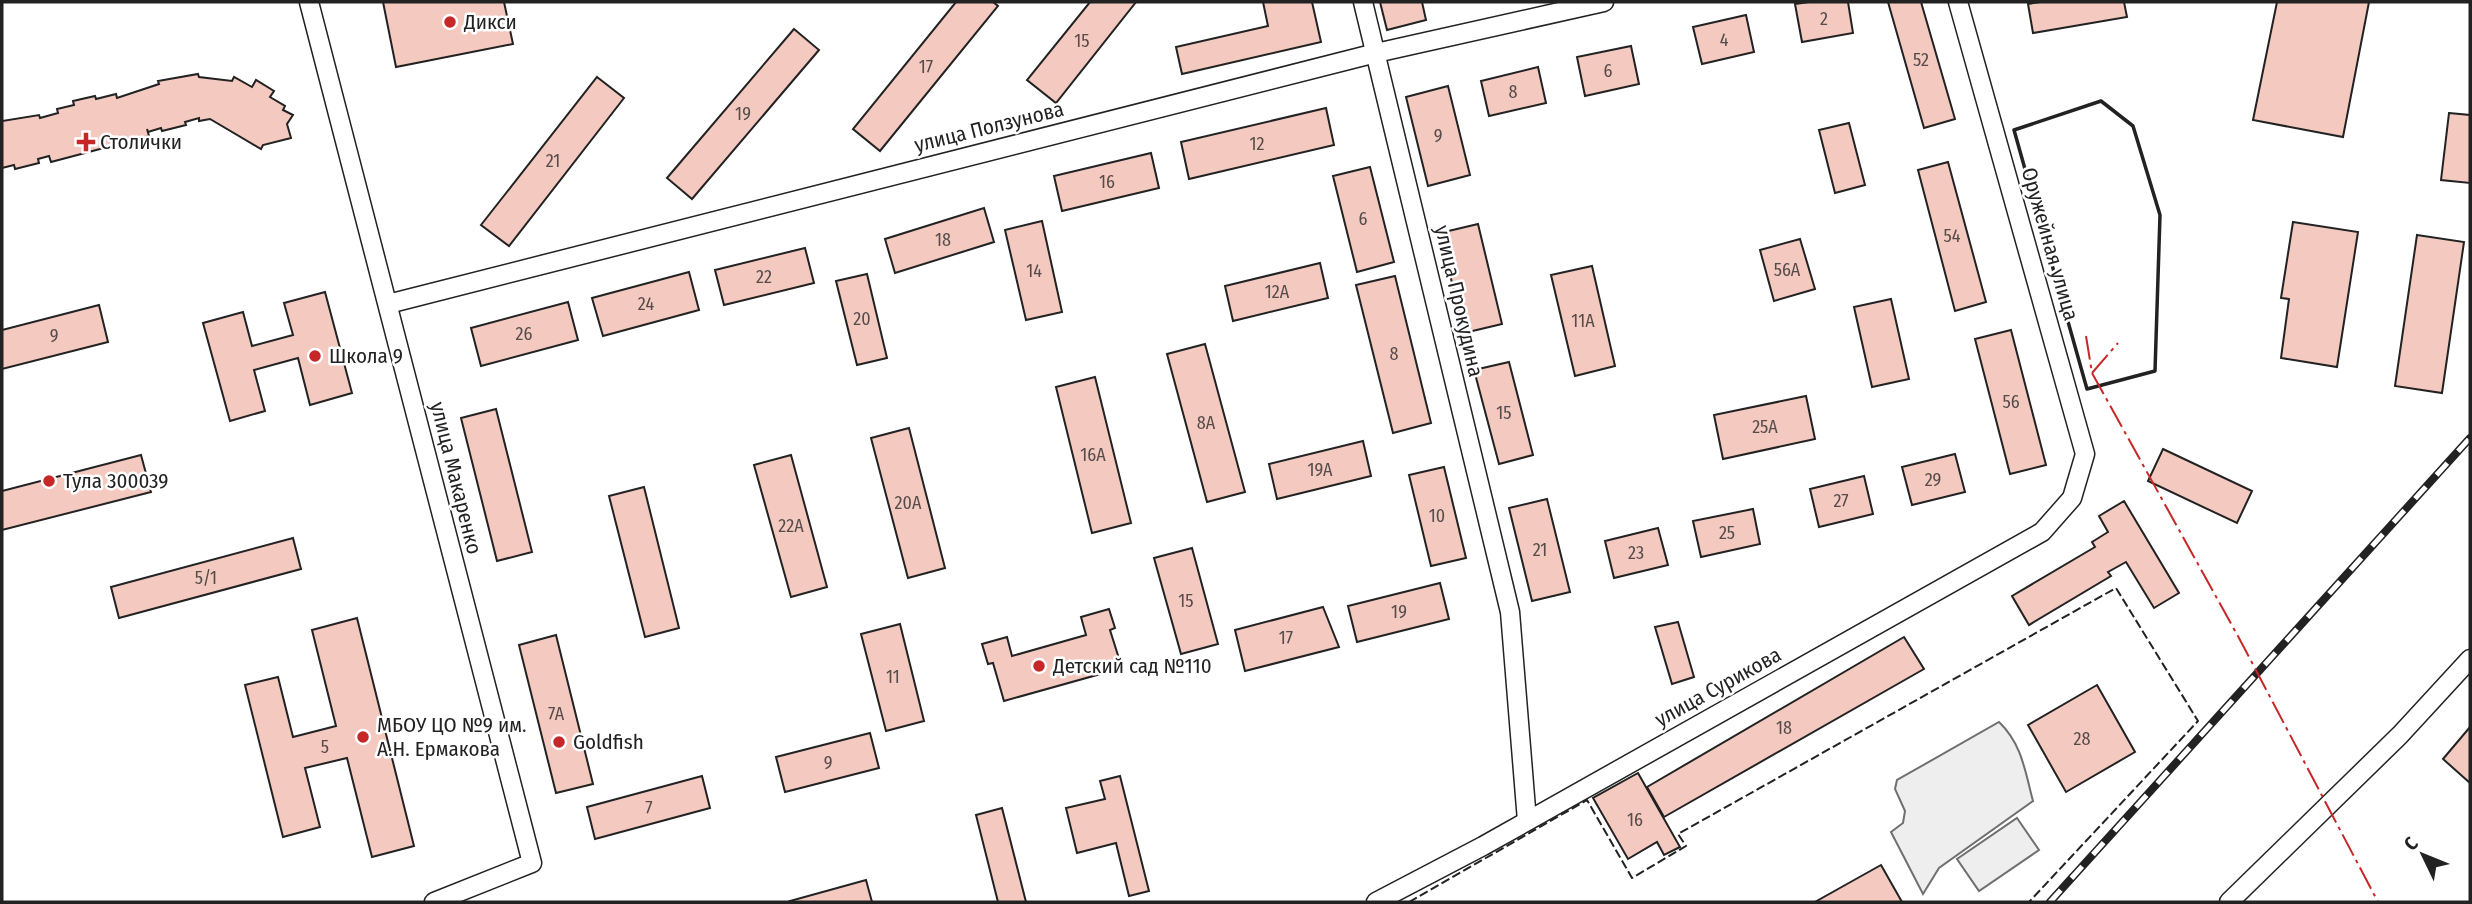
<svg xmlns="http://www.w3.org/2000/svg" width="2472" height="904" viewBox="0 0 2472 904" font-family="'Fira Sans Condensed',sans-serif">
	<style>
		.green { fill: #eee; stroke: #6f6f6f; stroke-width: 2 }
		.building { fill: #f3c9c0; stroke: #222; stroke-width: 2 }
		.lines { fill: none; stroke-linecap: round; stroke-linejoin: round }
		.street-casing { stroke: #222; stroke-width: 21 }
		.street { stroke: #fff; stroke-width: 18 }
		.rail-casing { stroke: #222; stroke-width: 8 }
		.rail { stroke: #fff; stroke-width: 5; stroke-dasharray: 16; stroke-linecap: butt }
		.fence { stroke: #222; stroke-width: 2; stroke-dasharray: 9 3.5; stroke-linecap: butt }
		.wall { stroke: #222; stroke-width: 3.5 }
		.power { stroke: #c62828; stroke-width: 2; stroke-dasharray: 24 5 3.5 5; stroke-linecap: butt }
		.poi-dot { fill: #c62828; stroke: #fff; stroke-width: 2.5 }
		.labels { text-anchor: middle; stroke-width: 5; stroke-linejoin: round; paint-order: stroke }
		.number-label { font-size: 18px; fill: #564c4a }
		.poi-label { font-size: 21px; fill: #222; stroke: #fff; text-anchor: start }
		.street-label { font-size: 21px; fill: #222; stroke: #fff }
	</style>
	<rect width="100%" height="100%" fill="#fff"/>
	<g class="green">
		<path d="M 1999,722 C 2022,744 2025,771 2033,801 L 1939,868 L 1923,894 L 1891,832 L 1903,823 L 1905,811 L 1895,789 L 1897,780 Z"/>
		<polygon points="2017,818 2039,850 1979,891 1957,859"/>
	</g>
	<g class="building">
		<polygon points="383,2 504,2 513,44 396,67"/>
		<polygon points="956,2 993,2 998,6 880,151 853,129"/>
		<polygon points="1090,2 1136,2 1056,103 1027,80"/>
		<polygon points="1263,2 1312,2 1321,42 1182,74 1176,47 1268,26"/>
		<polygon points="1380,2 1422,2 1426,20 1387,30"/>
		<polygon points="1809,2 1848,2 1853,33 1802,42 1795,4"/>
		<polygon points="1888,2 1921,2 1955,119 1924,128"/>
		<polygon points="2040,2 2124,2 2127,17 2033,33 2028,4"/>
		<polygon points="2277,2 2369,2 2343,137 2253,120"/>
		<polygon points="1746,15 1754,52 1702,64 1693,27"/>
		<polygon points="794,29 819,50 692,199 667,178"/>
		<polygon points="1631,46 1639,84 1585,96 1577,57"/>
		<polygon points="1538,67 1546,103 1489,116 1481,81"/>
		<polygon points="198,74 199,77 232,81 234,77 252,87 256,80 274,91 270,97 285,106 283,110 293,115 287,124 291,138 263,145 261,149 210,119 199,121 199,118 185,122 186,125 162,131 161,128 148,132 147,129 149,136 51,162 49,156 38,159 39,163 15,169 14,165 2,168 2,121 39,115 40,118 58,113 57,109 74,105 73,101 95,96 96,99 116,94 117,98 159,84 158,81"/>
		<polygon points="597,77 624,98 509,246 481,225"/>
		<polygon points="1448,86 1470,175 1428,186 1406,97"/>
		<polygon points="1326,108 1334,145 1189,179 1181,142"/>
		<polygon points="2449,113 2470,115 2470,183 2441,180"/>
		<polygon points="1849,123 1865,185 1835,193 1819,130"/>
		<polygon points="1151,153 1159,188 1062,211 1054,176"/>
		<polygon points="1948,162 1986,302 1955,311 1918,170"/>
		<polygon points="1370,167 1394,262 1357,272 1333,176"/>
		<polygon points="984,208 994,242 895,273 885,239"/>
		<polygon points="1042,221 1062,312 1026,320 1005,230"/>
		<polygon points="2293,222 2358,232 2337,367 2281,358 2289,299 2281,298"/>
		<polygon points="1478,224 1502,324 1464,333 1440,233"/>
		<polygon points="2417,235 2464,242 2442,393 2395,386"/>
		<polygon points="1800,239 1815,289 1774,301 1760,250"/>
		<polygon points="805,248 814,283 724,305 715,270"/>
		<polygon points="1320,263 1328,298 1233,321 1225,286"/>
		<polygon points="1592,266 1615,366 1575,376 1551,275"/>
		<polygon points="689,272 699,310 603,336 592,298"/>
		<polygon points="867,274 887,358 857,365 836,281"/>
		<polygon points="1395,276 1431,423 1393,433 1356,285"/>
		<polygon points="325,292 352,393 310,405 298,358 254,370 265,411 230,421 203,323 243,312 252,346 293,335 284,303"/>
		<polygon points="1891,299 1909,379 1872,387 1854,307"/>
		<polygon points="568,302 578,340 481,366 471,328"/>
		<polygon points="99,305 108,342 2,369 2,330"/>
		<polygon points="2011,330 2046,465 2010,474 1975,339"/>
		<polygon points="1205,344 1245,492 1207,502 1167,354"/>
		<polygon points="1509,362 1533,455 1499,464 1474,370"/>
		<polygon points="1095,377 1131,523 1092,533 1056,387"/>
		<polygon points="1806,396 1815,439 1723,459 1714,415"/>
		<polygon points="496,409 532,552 497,561 461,418"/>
		<polygon points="909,428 945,568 908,578 871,438"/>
		<polygon points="1363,441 1371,476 1277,499 1269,464"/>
		<polygon points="2163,449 2252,491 2237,523 2148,481"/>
		<polygon points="1955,454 1965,492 1912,505 1902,467"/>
		<polygon points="141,455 151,492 2,530 2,491"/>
		<polygon points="791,455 827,587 791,597 754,465"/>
		<polygon points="1444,467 1466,558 1431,566 1409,475"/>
		<polygon points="1864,476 1873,514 1819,527 1810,489"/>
		<polygon points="644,487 679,628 645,637 609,496"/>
		<polygon points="1547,499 1570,592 1532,601 1509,508"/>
		<polygon points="2124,501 2179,593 2154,608 2126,562 2108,572 2111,576 2029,625 2012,596 2095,547 2092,542 2108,532 2099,516"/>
		<polygon points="1753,509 1760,544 1701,557 1693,521"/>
		<polygon points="1658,528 1668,565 1614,578 1605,541"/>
		<polygon points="293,538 301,569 119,618 111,587"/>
		<polygon points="1192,548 1218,644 1181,654 1154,558"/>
		<polygon points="1440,583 1449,619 1357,642 1348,606"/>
		<polygon points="1323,607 1339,647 1245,671 1235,630"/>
		<polygon points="1109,609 1115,628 1110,630 1122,668 1004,701 993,663 988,664 982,644 1007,637 1012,656 1086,635 1081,617"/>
		<polygon points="357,618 414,846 372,857 347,758 305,768 320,827 283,837 245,685 278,677 293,737 336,726 312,630"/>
		<polygon points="1678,622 1694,677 1672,684 1655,627"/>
		<polygon points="900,624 924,721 886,731 861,634"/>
		<polygon points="556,635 593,784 556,793 519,645"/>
		<polygon points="1904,637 1924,669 1664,817 1647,787"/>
		<polygon points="2097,685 2135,752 2066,792 2028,725"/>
		<polygon points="2470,727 2470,783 2443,759"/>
		<polygon points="870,733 879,768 785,792 776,757"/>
		<polygon points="1638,773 1680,847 1664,855 1657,842 1628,859 1593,798"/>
		<polygon points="702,776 710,808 595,839 587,807"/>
		<polygon points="1120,776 1149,891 1129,896 1116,843 1077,853 1066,808 1105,799 1100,781"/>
		<polygon points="1002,808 1026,902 998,902 976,815"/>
		<polygon points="1881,865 1902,902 1815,902 1847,884"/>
		<polygon points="866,880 872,902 791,902 790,901"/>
	</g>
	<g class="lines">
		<g class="street-casing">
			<g id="street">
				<polyline points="309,2 532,863 434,902"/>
				<polyline points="1363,2 1510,612 1527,821"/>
				<polyline points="388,304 1376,53 1604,2"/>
				<polyline points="1376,902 1483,846 2042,532 2072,498 2085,454 1958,2"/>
				<polyline points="2229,902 2400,735 2470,659"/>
			</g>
		</g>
		<use href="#street" class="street"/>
		<g class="rail-casing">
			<polyline id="rail" points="2050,902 2470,438"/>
		</g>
		<use href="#rail" class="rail"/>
		<polyline class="fence" points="1409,902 1587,800 1632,878 1686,846 1678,834 2116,588 2198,721 2029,902"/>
		<polygon class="wall" points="2101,101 2133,126 2160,215 2155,371 2087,389 2014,130"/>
		<g class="power">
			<polyline points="2086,336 2092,373 2118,343"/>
			<polyline points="2092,373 2239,638 2378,902"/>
		</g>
	</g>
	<g class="poi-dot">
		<circle cx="450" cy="22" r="7"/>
		<path d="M82.5 131.5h7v7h7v7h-7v7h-7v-7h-7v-7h7z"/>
		<circle cx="315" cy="356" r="7"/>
		<circle cx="49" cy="481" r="7"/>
		<circle cx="1039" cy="666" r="7"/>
		<circle cx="363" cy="737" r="7"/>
		<circle cx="559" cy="742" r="7"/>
	</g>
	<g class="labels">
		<g class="number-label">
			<text x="1824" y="25">2</text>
			<text x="1724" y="46">4</text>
			<text x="1082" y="47">15</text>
			<text x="1921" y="66">52</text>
			<text x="926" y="73">17</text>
			<text x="1608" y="77">6</text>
			<text x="1513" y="98">8</text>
			<text x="743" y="120">19</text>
			<text x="1438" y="142">9</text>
			<text x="1257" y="150">12</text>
			<text x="553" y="167">21</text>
			<text x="1107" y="188">16</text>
			<text x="1363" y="225">6</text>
			<text x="1952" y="242">54</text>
			<text x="943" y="246">18</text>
			<text x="1787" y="276">56А</text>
			<text x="1034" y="277">14</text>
			<text x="764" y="283">22</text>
			<text x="1277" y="298">12А</text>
			<text x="646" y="310">24</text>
			<text x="862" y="325">20</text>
			<text x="1583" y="327">11А</text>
			<text x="524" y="340">26</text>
			<text x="54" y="342">9</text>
			<text x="1394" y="360">8</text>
			<text x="2011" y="408">56</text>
			<text x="1504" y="419">15</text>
			<text x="1206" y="429">8А</text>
			<text x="1765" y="433">25А</text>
			<text x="1093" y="461">16А</text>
			<text x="1320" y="476">19А</text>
			<text x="1933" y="486">29</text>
			<text x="1841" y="507">27</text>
			<text x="908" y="509">20А</text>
			<text x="1437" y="522">10</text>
			<text x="791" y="532">22А</text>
			<text x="1727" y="539">25</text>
			<text x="1540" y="556">21</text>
			<text x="1636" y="559">23</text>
			<text x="206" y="584">5/1</text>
			<text x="1186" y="607">15</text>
			<text x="1399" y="618">19</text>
			<text x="1286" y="644">17</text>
			<text x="893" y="683">11</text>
			<text x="556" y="720">7А</text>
			<text x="1784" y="734">18</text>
			<text x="2082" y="745">28</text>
			<text x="325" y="753">5</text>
			<text x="828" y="769">9</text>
			<text x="649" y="814">7</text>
			<text x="1635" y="826">16</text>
		</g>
		<g class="poi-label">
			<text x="464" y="29">Дикси</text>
			<text x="100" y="149">Столички</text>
			<text x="329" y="363">Школа 9</text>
			<text x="63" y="488">Тула 300039</text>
			<text x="1053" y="673">Детский сад №110</text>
			<text x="377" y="732">МБОУ ЦО №9 им.<tspan x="377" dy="24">А.Н. Ермакова</tspan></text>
			<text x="573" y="749">Goldfish</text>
		</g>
		<g class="street-label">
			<text transform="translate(989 127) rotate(-14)" y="7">улица Ползунова</text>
			<text transform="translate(2050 244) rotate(74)" y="7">Оружейная улица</text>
			<text transform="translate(1459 301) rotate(77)" y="7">улица Прокудина</text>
			<text transform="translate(456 478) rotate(76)" y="7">улица Макаренко</text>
			<text transform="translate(1718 687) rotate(-29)" y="7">улица Сурикова</text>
		</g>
	</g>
	<rect width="2472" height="904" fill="none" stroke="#222222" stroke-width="7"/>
	<g transform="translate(2423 855) rotate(313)" stroke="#ffffff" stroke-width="5" paint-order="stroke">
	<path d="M0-5L12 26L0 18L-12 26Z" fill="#222222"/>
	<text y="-10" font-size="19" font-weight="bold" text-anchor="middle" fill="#222222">С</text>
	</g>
</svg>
